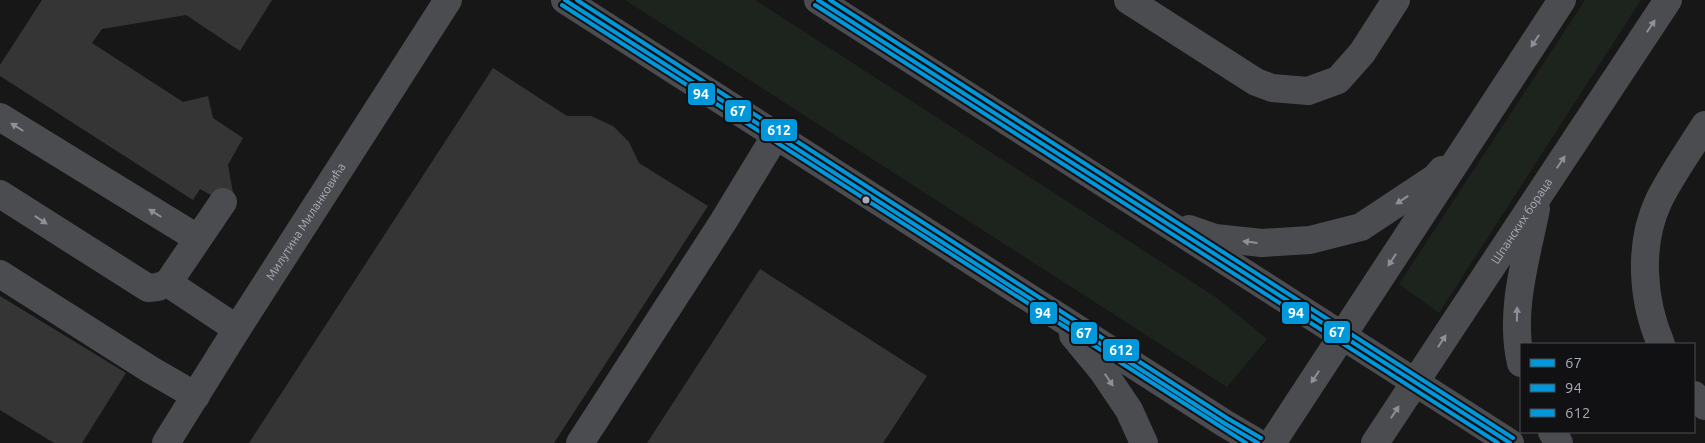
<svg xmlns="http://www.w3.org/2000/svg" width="1705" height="443" viewBox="0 0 1705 443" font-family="Ubuntu,sans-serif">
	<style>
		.green { fill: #1d241e }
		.building { fill: #353536 }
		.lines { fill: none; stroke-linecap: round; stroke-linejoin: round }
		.minor { stroke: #4b4c50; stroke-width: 28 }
		.bus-1-casing { stroke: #111113; stroke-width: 8 }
		.bus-2-casing { stroke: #111113; stroke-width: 8 }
		.bus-3-casing { stroke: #111113; stroke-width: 8 }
		.bus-1 { stroke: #0098da; stroke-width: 4 }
		.bus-2 { stroke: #0098da; stroke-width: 4 }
		.bus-3 { stroke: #0098da; stroke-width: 4 }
		.oneway { fill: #8c9099 }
		.bus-dot { fill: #a8adb8; stroke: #111113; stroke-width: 2 }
		.labels { text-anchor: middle; stroke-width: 5; stroke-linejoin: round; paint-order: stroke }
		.street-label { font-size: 12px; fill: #a8adb8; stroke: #111113 }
		.line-badge { stroke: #111113; stroke-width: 2 }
		.badge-label { font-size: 14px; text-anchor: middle; font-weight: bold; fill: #fff }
	</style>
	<rect width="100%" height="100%" fill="#171717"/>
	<g class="green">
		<polygon points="625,0 755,0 1217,298 1267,339 1227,387"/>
		<polygon points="1585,0 1641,0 1439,313 1399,284"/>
	</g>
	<g class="building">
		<polygon points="42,0 272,0 240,51 186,15 102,29 92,43 183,102 208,96 213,118 243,138 228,165 236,209 200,189 193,200 0,76 0,65"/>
		<polygon points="493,68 567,116 591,116 613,126 629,142 639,163 708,206 554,443 249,443"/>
		<polygon points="760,269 927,376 883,443 647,443"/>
		<polygon points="0,296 126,373 82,443 54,443 0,410"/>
	</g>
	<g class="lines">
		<g class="minor">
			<polyline points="565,0 1224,423 1258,443"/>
			<polyline points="818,0 1510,443"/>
			<polyline points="1128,0 1256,82 1272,88 1308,91 1338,80 1362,53 1396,0"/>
			<polyline points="0,117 197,238"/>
			<polyline points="0,194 148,288 158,287 168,283 223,202"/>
			<polyline points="1189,229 1215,238 1262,243 1310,240 1361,227 1435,178 1442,170"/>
			<polyline points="0,274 151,370 196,396"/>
			<polyline points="168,283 237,329"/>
			<polyline points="1073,335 1102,370 1129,410 1144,443"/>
			<path d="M 1661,344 C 1642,300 1638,244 1659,200 C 1672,174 1690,149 1705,125"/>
			<path d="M 1521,363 C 1509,312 1526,259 1536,209"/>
			<polyline points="1694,395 1705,406"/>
			<polyline points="1552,432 1559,443"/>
			<path id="s1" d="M 166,443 L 237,329 L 448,0"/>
			<polyline points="580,443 723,222 776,135"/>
			<polyline points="1272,443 1562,0"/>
			<path id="s2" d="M 1375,443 L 1668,0"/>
		</g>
		<g class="bus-1-casing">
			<g id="bus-1">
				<polyline points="565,0 1224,423 1258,443"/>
				<polyline points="818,0 1510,443"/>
			</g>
		</g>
		<g class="bus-2-casing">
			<g id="bus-2">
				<polyline points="562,5 1246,443"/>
				<polyline points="815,5 1498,443"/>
			</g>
		</g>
		<g class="bus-3-casing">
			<g id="bus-3">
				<polyline points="577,0 1227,418 1261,438"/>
				<polyline points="830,0 1513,438"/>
			</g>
		</g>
		<use href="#bus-1" class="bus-1"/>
		<use href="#bus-2" class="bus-2"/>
		<use href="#bus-3" class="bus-3"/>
	</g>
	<defs><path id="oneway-solid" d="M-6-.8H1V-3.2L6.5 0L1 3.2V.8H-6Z" transform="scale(1.25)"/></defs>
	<g class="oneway">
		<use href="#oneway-solid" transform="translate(1651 26) rotate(-56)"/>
		<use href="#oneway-solid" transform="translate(1535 41) rotate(123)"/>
		<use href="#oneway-solid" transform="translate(17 127) rotate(-148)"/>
		<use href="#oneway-solid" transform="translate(1561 162) rotate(-56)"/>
		<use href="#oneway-solid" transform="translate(1402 200) rotate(146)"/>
		<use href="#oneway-solid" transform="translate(155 213) rotate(-148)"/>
		<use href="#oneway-solid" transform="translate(41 220) rotate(33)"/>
		<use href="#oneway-solid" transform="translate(1250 242) rotate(-173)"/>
		<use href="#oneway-solid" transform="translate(1392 260) rotate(123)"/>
		<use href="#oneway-solid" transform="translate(1517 314) rotate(-89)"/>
		<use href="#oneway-solid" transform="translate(1442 341) rotate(-57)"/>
		<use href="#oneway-solid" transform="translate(1315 377) rotate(123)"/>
		<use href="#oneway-solid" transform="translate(1109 380) rotate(56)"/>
		<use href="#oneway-solid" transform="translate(1395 412) rotate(-57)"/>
	</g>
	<circle class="bus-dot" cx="866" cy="200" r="4.5"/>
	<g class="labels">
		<g class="street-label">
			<text dy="4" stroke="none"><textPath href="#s1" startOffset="262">Милутина Миланковића</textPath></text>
			<text dy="4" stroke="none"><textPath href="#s2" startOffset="266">Шпанских бораца</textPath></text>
		</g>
	</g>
	<g class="line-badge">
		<rect x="687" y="82" width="29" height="24" rx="5" fill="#0098da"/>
		<rect x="724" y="99" width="28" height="24" rx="5" fill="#0098da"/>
		<rect x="760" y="118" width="38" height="24" rx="5" fill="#0098da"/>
		<rect x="1281" y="301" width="29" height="24" rx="5" fill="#0098da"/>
		<rect x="1029" y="301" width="29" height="24" rx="5" fill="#0098da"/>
		<rect x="1323" y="320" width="28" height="24" rx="5" fill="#0098da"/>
		<rect x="1070" y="321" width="28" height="24" rx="5" fill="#0098da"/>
		<rect x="1102" y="338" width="38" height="24" rx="5" fill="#0098da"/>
	</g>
	<g class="badge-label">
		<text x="701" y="99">94</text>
		<text x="738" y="116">67</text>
		<text x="779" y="135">612</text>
		<text x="1296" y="318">94</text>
		<text x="1043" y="318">94</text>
		<text x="1337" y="337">67</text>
		<text x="1084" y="338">67</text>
		<text x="1121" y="355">612</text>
	</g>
	<rect x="1520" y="343" width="175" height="90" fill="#111113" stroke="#4d4f55"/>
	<rect x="1530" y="359" width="25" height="8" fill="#0098da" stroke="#4d4f55"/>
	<text x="1565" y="368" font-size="15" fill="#a8adb8">67</text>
	<rect x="1530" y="384" width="25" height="8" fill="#0098da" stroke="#4d4f55"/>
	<text x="1565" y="393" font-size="15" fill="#a8adb8">94</text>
	<rect x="1530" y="409" width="25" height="8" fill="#0098da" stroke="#4d4f55"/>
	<text x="1565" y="418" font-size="15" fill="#a8adb8">612</text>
</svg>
